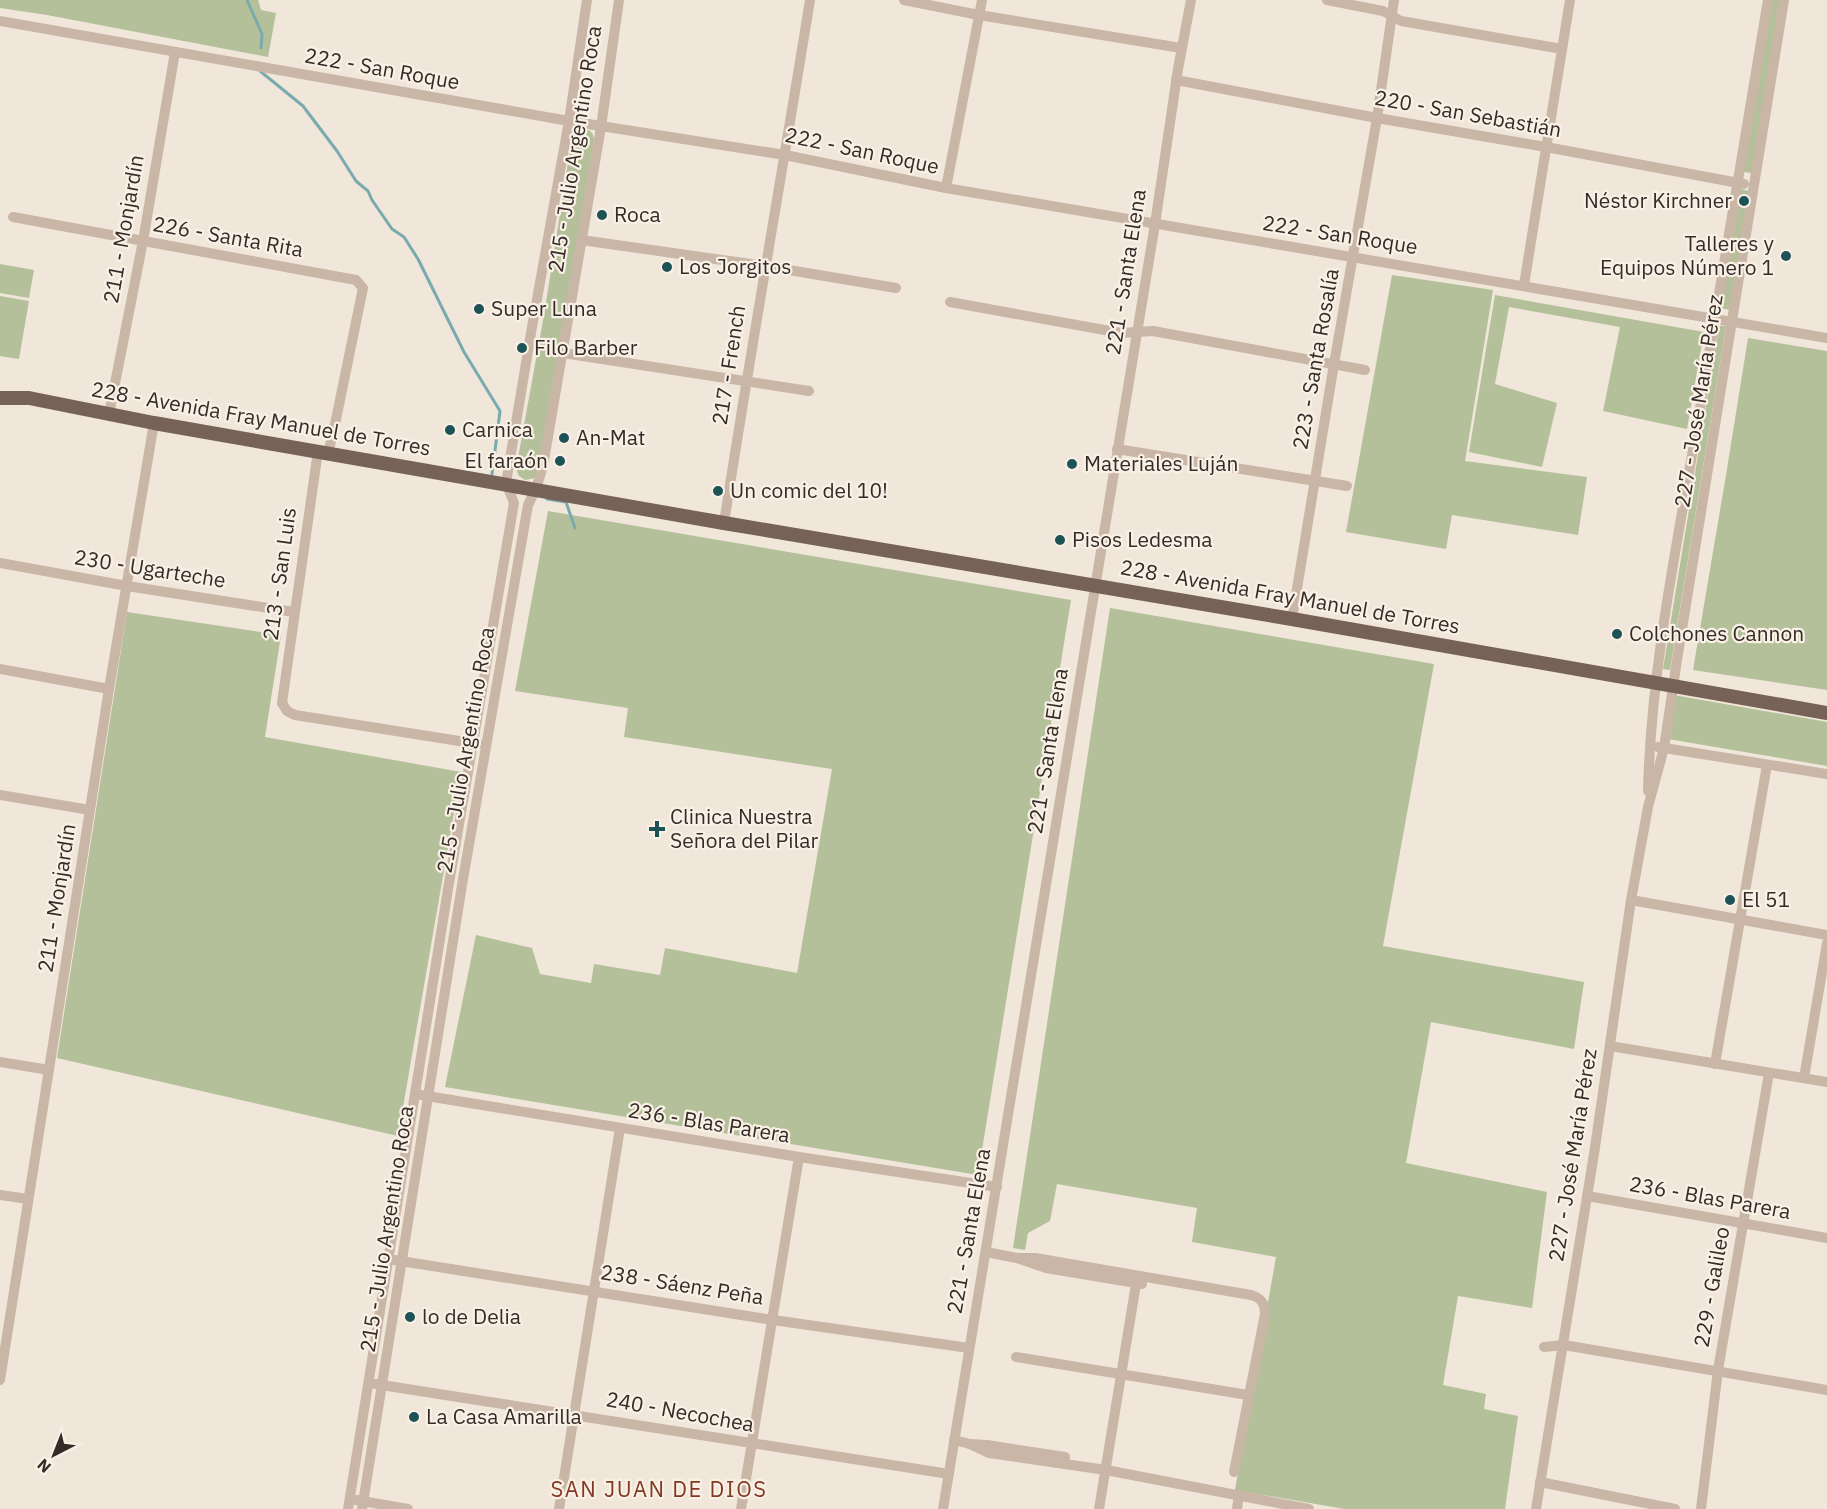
<svg xmlns="http://www.w3.org/2000/svg" width="1827" height="1509" viewBox="0 0 1827 1509" font-family="'IBM Plex Sans',sans-serif">
	<style>
		.green { fill: #b3c09a }
		.lines { fill: none; stroke-linecap: round; stroke-linejoin: round }
		.stream { stroke: #79abae; stroke-width: 3 }
		.minor { stroke: #c9b6a6; stroke-width: 10 }
		.major { stroke: #776258; stroke-width: 14 }
		.poi-dot { fill: #1d5256; stroke: #f9f0e6; stroke-width: 2 }
		.labels { text-anchor: middle; stroke-width: 4.5; stroke-linejoin: round; paint-order: stroke }
		.street-label { font-size: 21px; fill: #352b27; stroke: #f9f0e6 }
		.poi-label { font-size: 21px; fill: #352b27; stroke: #f9f0e6; text-anchor: start }
		.neighbourhood-label { font-size: 22px; letter-spacing: 1.5px; fill: #833821; stroke: #f9f0e6 }
	</style>
	<rect width="100%" height="100%" fill="#f1e6da"/>
	<g class="green">
		<polygon points="0,0 258,0 261,10 276,13 268,57 47,15 0,8"/>
		<polygon points="1772,0 1781,0 1752,173 1743,172"/>
		<path d="M 579,128 C 587,129 593,130 594,139 L 540,469 L 535,478 L 525,480 L 519,476 L 516,469 L 544,315 L 572,137 L 576,129 Z"/>
		<polygon points="1741,189 1749,191 1730,310 1720,308"/>
		<polygon points="0,264 34,270 29,298 0,293"/>
		<polygon points="1392,275 1493,290 1465,461 1587,477 1578,535 1452,515 1446,549 1346,532"/>
		<polygon points="1495,295 1704,332 1687,429 1603,411 1620,327 1509,307 1495,384 1557,403 1542,467 1469,452"/>
		<polygon points="0,296 29,301 19,359 0,356"/>
		<polygon points="1719,326 1726,326 1670,670 1663,669"/>
		<polygon points="1748,338 1827,351 1827,690 1693,670 1726,475"/>
		<polygon points="548,511 1071,600 978,1175 445,1087 476,935 532,948 540,974 591,983 594,964 660,975 665,948 797,973 832,769 624,737 628,708 515,691"/>
		<polygon points="1110,608 1434,664 1383,946 1584,982 1574,1049 1431,1022 1406,1163 1547,1192 1532,1308 1458,1296 1443,1385 1486,1394 1484,1409 1518,1416 1505,1509 1344,1509 1235,1490 1276,1257 1192,1242 1197,1208 1057,1184 1050,1221 1028,1233 1025,1250 1013,1248"/>
		<polygon points="127,612 281,635 265,737 461,772 398,1136 57,1058"/>
		<polygon points="1668,694 1827,722 1827,766 1662,738"/>
	</g>
	<g class="lines">
		<g class="stream">
			<polyline points="247,0 262,34 261,48"/>
			<polyline points="260,71 303,106 337,151 356,181 368,191 372,200 392,229 404,237 418,259 464,352 500,411 492,474"/>
			<polyline points="547,499 566,502 575,528"/>
		</g>
		<g class="minor">
			<polyline points="904,0 979,15 1181,48"/>
			<polyline points="1327,0 1383,11 1401,21 1562,49"/>
			<polyline points="0,21 569,121 785,155 946,188 1827,338"/>
			<polyline points="1176,80 1377,118 1546,147 1744,184"/>
			<polyline points="946,188 982,0"/>
			<polyline points="13,217 356,280 363,288 333,434 328,452"/>
			<polyline points="581,240 765,266 896,288"/>
			<polyline points="1524,285 1570,0"/>
			<polyline points="950,302 1121,333 1153,331 1365,370"/>
			<polyline points="563,353 809,391"/>
			<polyline points="109,414 143,241 175,52"/>
			<polyline points="1117,449 1347,486"/>
			<polyline points="318,451 282,703 287,711 295,715 478,744"/>
			<path d="M 724,523 C 751,348 782,174 810,0"/>
			<polyline points="0,563 127,586 294,612"/>
			<polyline points="1292,619 1334,364 1377,118 1394,0"/>
			<polyline points="0,669 109,689"/>
			<polyline points="1658,747 1827,774"/>
			<path d="M 1648,791 C 1651,672 1675,555 1695,438 C 1720,292 1744,146 1768,0"/>
			<polyline points="0,795 90,810"/>
			<polyline points="1631,900 1827,935"/>
			<polyline points="1610,1046 1827,1082"/>
			<polyline points="0,1062 49,1070"/>
			<polyline points="1715,1064 1767,765"/>
			<polyline points="1804,1078 1827,943"/>
			<polyline points="421,1095 799,1157 997,1187"/>
			<polyline points="0,1195 28,1199"/>
			<polyline points="1587,1196 1827,1238"/>
			<polyline points="986,1252 1017,1258 1046,1268 1142,1284"/>
			<path d="M 1017,1258 L 1035,1258 L 1251,1295 C 1261,1298 1265,1303 1265,1314 L 1234,1472"/>
			<polyline points="394,1260 773,1320 969,1348"/>
			<polyline points="1544,1347 1564,1345 1827,1390"/>
			<polyline points="1016,1357 1248,1395"/>
			<polyline points="0,1380 109,689 154,423"/>
			<polyline points="375,1384 949,1474"/>
			<polyline points="954,1440 970,1444 987,1445 1065,1457"/>
			<polyline points="970,1444 989,1453 1106,1470 1309,1509"/>
			<polyline points="1540,1482 1675,1509"/>
			<polyline points="356,1500 408,1509"/>
			<polyline points="348,1509 449,883 514,503 506,483 532,327 569,121 587,0"/>
			<polyline points="362,1509 462,885 528,505 536,489 543,466 601,127 619,0"/>
			<polyline points="559,1509 620,1128"/>
			<polyline points="741,1509 799,1157"/>
			<polyline points="943,1509 1155,224 1178,69 1191,0"/>
			<polyline points="1099,1509 1137,1278"/>
			<polyline points="1237,1509 1239,1495"/>
			<polyline points="1536,1509 1594,1154 1631,900 1648,807 1664,748 1677,660 1784,0"/>
			<polyline points="1701,1509 1718,1370 1769,1073"/>
		</g>
		<polyline class="major" points="0,398 29,398 154,423 724,523 1292,619 1827,713"/>
	</g>
	<g class="poi-dot">
		<circle cx="1744" cy="201" r="6"/>
		<circle cx="602" cy="215" r="6"/>
		<circle cx="1786" cy="256" r="6"/>
		<circle cx="667" cy="267" r="6"/>
		<circle cx="479" cy="309" r="6"/>
		<circle cx="522" cy="348" r="6"/>
		<circle cx="450" cy="430" r="6"/>
		<circle cx="564" cy="438" r="6"/>
		<circle cx="560" cy="461" r="6"/>
		<circle cx="1072" cy="464" r="6"/>
		<circle cx="718" cy="491" r="6"/>
		<circle cx="1060" cy="540" r="6"/>
		<circle cx="1617" cy="634" r="6"/>
		<path d="M654 820h6v6h6v6h-6v6h-6v-6h-6v-6h6z"/>
		<circle cx="1730" cy="900" r="6"/>
		<circle cx="410" cy="1317" r="6"/>
		<circle cx="414" cy="1417" r="6"/>
	</g>
	<g class="labels">
		<g class="street-label">
			<text transform="translate(382 69) rotate(10)" y="7">222 - San Roque</text>
			<text transform="translate(1468 114) rotate(10)" y="7">220 - San Sebastián</text>
			<text transform="translate(575 149) rotate(-81)" y="7">215 - Julio Argentino Roca</text>
			<text transform="translate(862 151) rotate(12)" y="7">222 - San Roque</text>
			<text transform="translate(124 229) rotate(-80)" y="7">211 - Monjardín</text>
			<text transform="translate(1340 235) rotate(9)" y="7">222 - San Roque</text>
			<text transform="translate(228 237) rotate(10)" y="7">226 - Santa Rita</text>
			<text transform="translate(1126 272) rotate(-81)" y="7">221 - Santa Elena</text>
			<text transform="translate(1316 359) rotate(-80)" y="7">223 - Santa Rosalía</text>
			<text transform="translate(729 365) rotate(-81)" y="7">217 - French</text>
			<text transform="translate(1699 401) rotate(-81)" y="7">227 - José María Pérez</text>
			<text transform="translate(261 419) rotate(10)" y="7">228 - Avenida Fray Manuel de Torres</text>
			<text transform="translate(150 569) rotate(9)" y="7">230 - Ugarteche</text>
			<text transform="translate(280 574) rotate(-82)" y="7">213 - San Luis</text>
			<text transform="translate(1290 597) rotate(10)" y="7">228 - Avenida Fray Manuel de Torres</text>
			<text transform="translate(466 750) rotate(-80)" y="7">215 - Julio Argentino Roca</text>
			<text transform="translate(1048 751) rotate(-81)" y="7">221 - Santa Elena</text>
			<text transform="translate(57 898) rotate(-81)" y="7">211 - Monjardín</text>
			<text transform="translate(709 1123) rotate(9)" y="7">236 - Blas Parera</text>
			<text transform="translate(1573 1155) rotate(-81)" y="7">227 - José María Pérez</text>
			<text transform="translate(1710 1198) rotate(10)" y="7">236 - Blas Parera</text>
			<text transform="translate(387 1229) rotate(-81)" y="7">215 - Julio Argentino Roca</text>
			<text transform="translate(969 1231) rotate(-80)" y="7">221 - Santa Elena</text>
			<text transform="translate(682 1285) rotate(9)" y="7">238 - Sáenz Peña</text>
			<text transform="translate(1712 1287) rotate(-80)" y="7">229 - Galileo</text>
			<text transform="translate(680 1412) rotate(10)" y="7">240 - Necochea</text>
		</g>
		<g class="poi-label">
			<text x="1732" y="208" text-anchor="end">Néstor Kirchner</text>
			<text x="614" y="222">Roca</text>
			<text x="1774" y="251" text-anchor="end">Talleres y<tspan x="1774" dy="24">Equipos Número 1</tspan></text>
			<text x="679" y="274">Los Jorgitos</text>
			<text x="491" y="316">Super Luna</text>
			<text x="534" y="355">Filo Barber</text>
			<text x="462" y="437">Carnica</text>
			<text x="576" y="445">An-Mat</text>
			<text x="548" y="468" text-anchor="end">El faraón</text>
			<text x="1084" y="471">Materiales Luján</text>
			<text x="730" y="498">Un comic del 10!</text>
			<text x="1072" y="547">Pisos Ledesma</text>
			<text x="1629" y="641">Colchones Cannon</text>
			<text x="670" y="824">Clinica Nuestra<tspan x="670" dy="24">Señora del Pilar</tspan></text>
			<text x="1742" y="907">El 51</text>
			<text x="422" y="1324">lo de Delia</text>
			<text x="426" y="1424">La Casa Amarilla</text>
		</g>
		<g class="neighbourhood-label">
			<text x="659" y="1497">SAN JUAN DE DIOS</text>
		</g>
	</g>
	<g transform="translate(54 1455) rotate(222)" stroke="#f9f0e6" stroke-width="4.5" paint-order="stroke">
	<path d="M0-4.5L10 22L0 15L-10 22Z" fill="#352b27"/>
	<text y="-9" font-size="16" font-weight="bold" text-anchor="middle" fill="#352b27">N</text>
	</g>
</svg>
